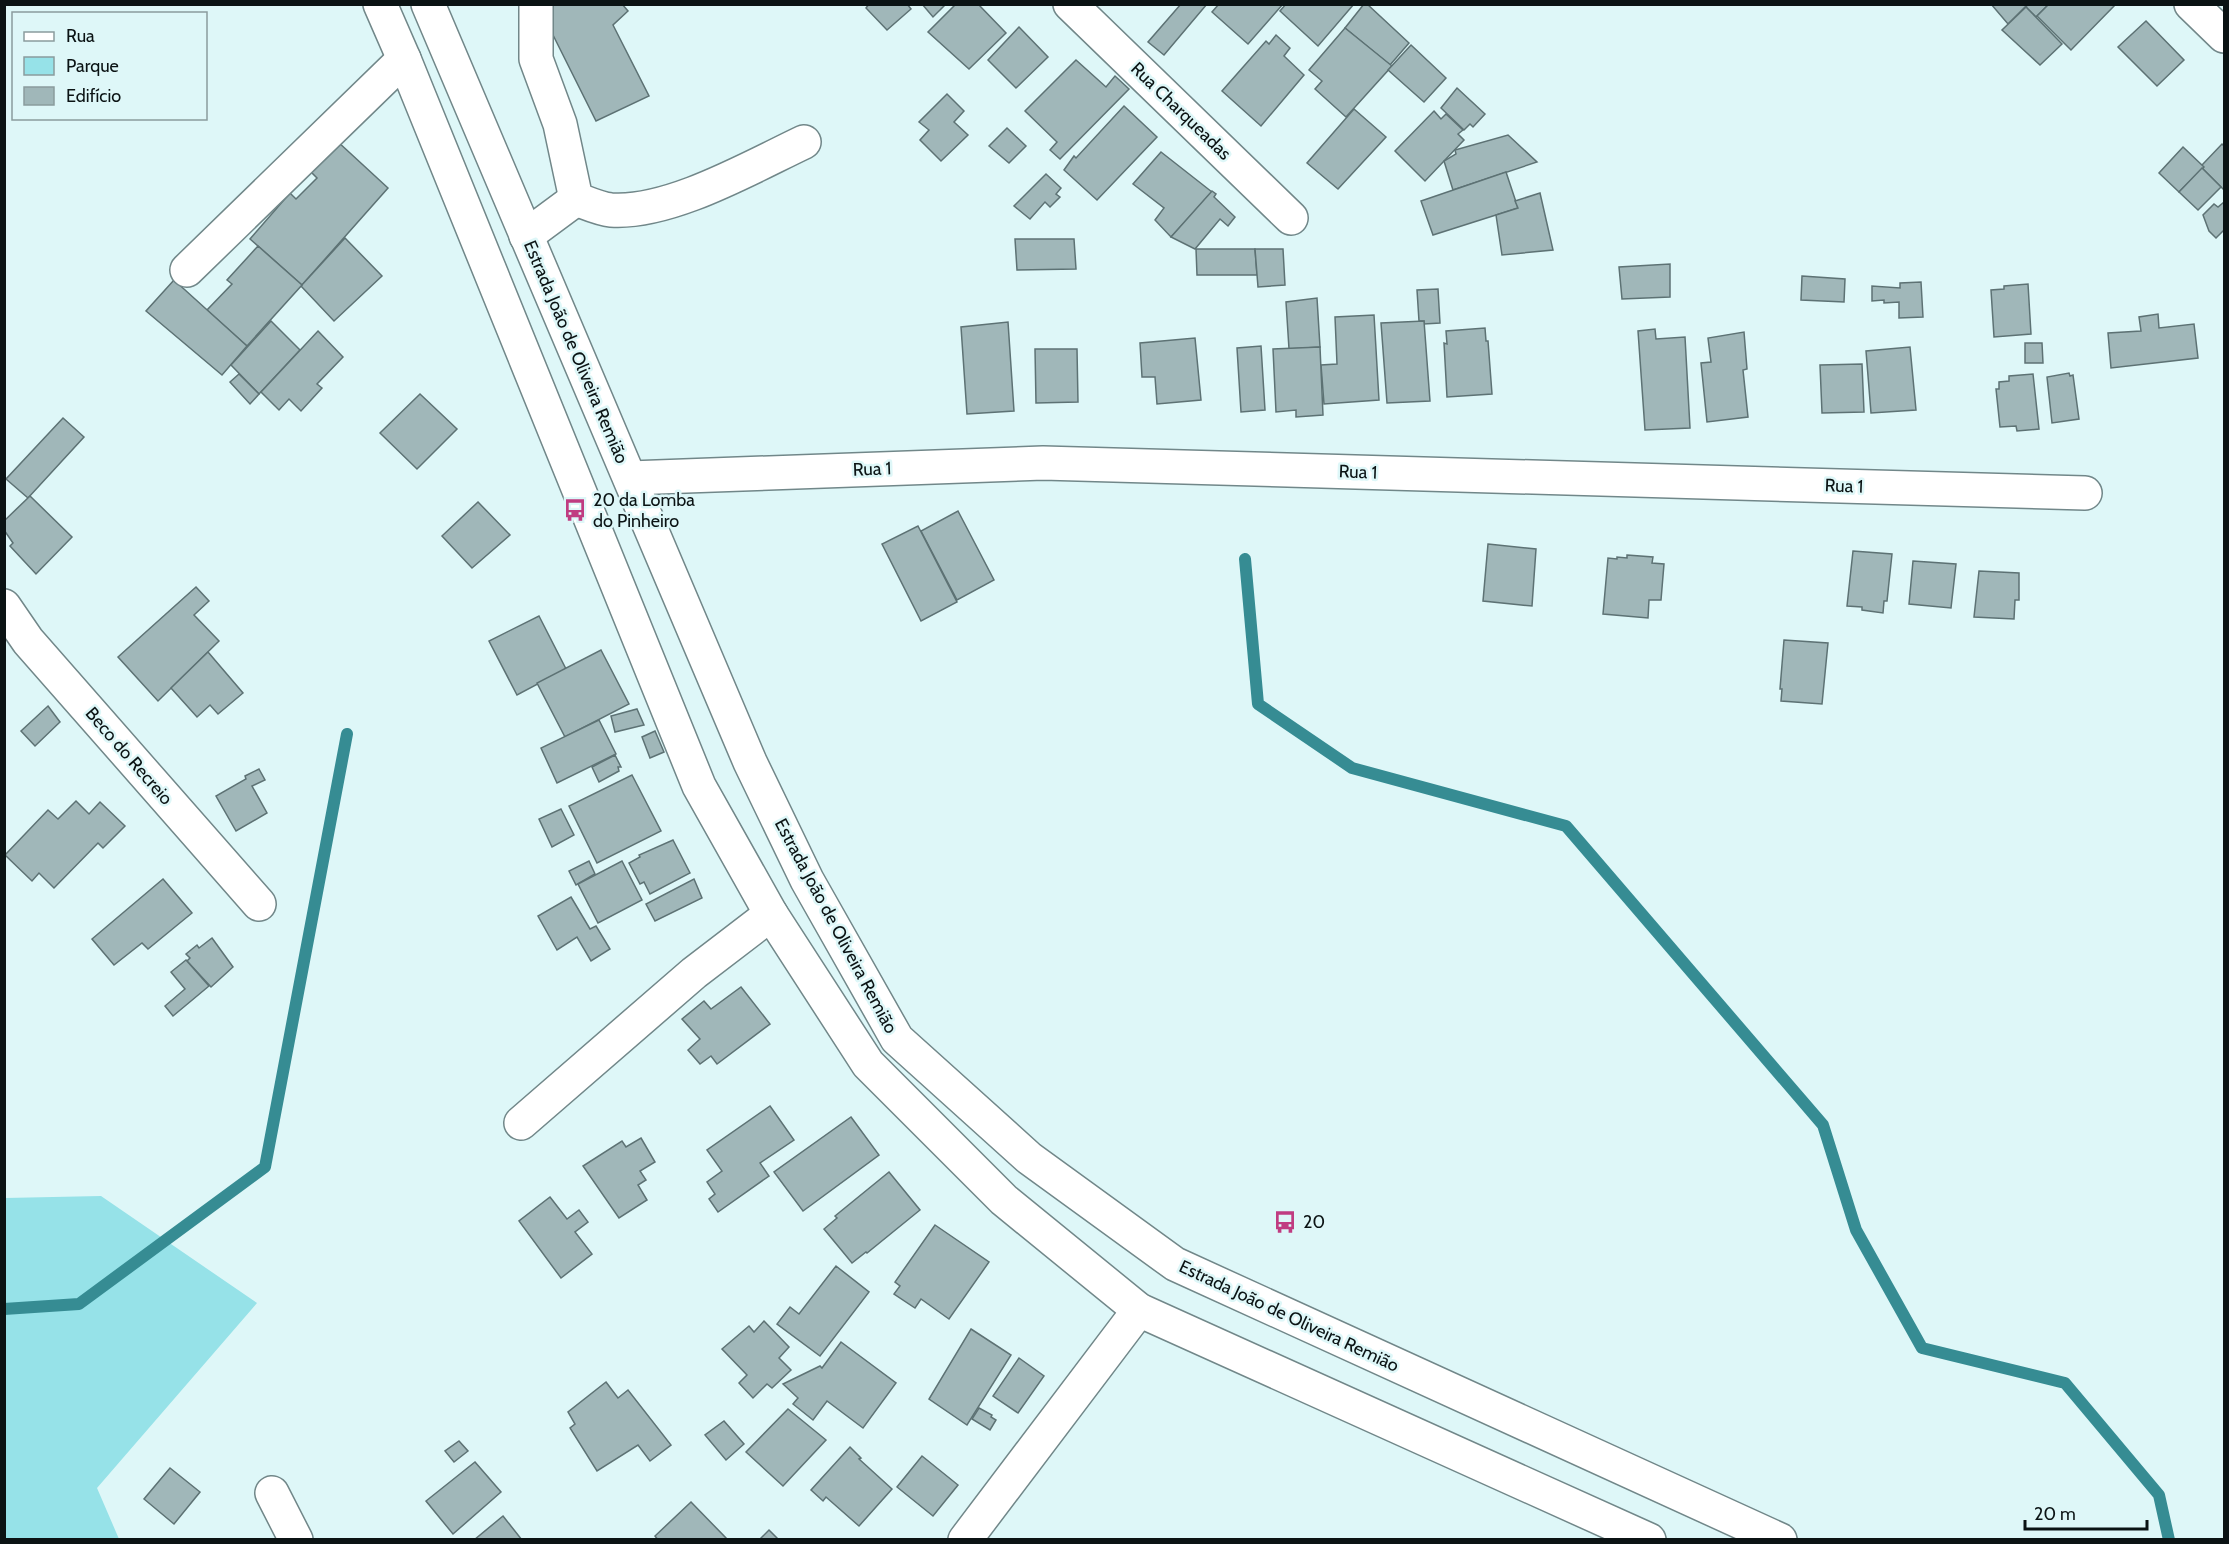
<svg xmlns="http://www.w3.org/2000/svg" width="2229" height="1544" viewBox="0 0 2229 1544" font-family="Cabin,sans-serif">
	<style>
		.green { fill: #96e2e8 }
		.lines { fill: none; stroke-linecap: round; stroke-linejoin: round }
		.stream { stroke: #368c93; stroke-width: 12 }
		.building { fill: #a0b7b9; stroke: #5d7274; stroke-width: 1.5 }
		.minor-casing { stroke: #718789; stroke-width: 36 }
		.major-casing { stroke: #718789; stroke-width: 36 }
		.minor { stroke: #fff; stroke-width: 33 }
		.major { stroke: #fff; stroke-width: 33 }
		.labels { text-anchor: middle; stroke-width: 5; stroke-linejoin: round; paint-order: stroke }
		.street-label { font-size: 18px; fill: #0b1314; stroke: #def7f8 }
		.poi-label { font-size: 18px; fill: #0b1314; stroke: #def7f8; text-anchor: start }
	</style>
	<rect width="100%" height="100%" fill="#def7f8"/>
	<polygon class="green" points="101,1196 257,1303 97,1488 119,1539 5,1539 5,1198"/>
	<g class="lines">
		<g class="stream">
			<polyline points="1245,559 1258,704 1352,768 1566,826 1823,1125 1856,1230 1922,1348 2065,1383 2159,1495 2169,1540"/>
			<polyline points="4,1309 79,1304 265,1167 347,734"/>
		</g>
	</g>
	<g class="building">
		<polygon points="555,4 622,4 628,11 613,25 649,96 596,121 543,15"/>
		<polygon points="869,4 907,4 911,9 887,30 866,8"/>
		<polygon points="922,4 946,4 933,17"/>
		<polygon points="956,4 978,4 1006,33 969,69 928,32"/>
		<polygon points="1181,4 1207,4 1164,55 1148,42"/>
		<polygon points="1219,4 1283,4 1248,44 1212,12"/>
		<polygon points="1286,4 1354,4 1318,46 1280,11"/>
		<polygon points="1364,4 1367,4 1409,43 1390,65 1345,28"/>
		<polygon points="1991,4 2028,4 2008,24"/>
		<polygon points="2028,4 2049,4 2036,17 2026,7"/>
		<polygon points="2049,4 2116,4 2071,50 2037,16"/>
		<polygon points="2026,7 2062,44 2040,65 2002,30"/>
		<polygon points="2146,21 2184,60 2157,86 2118,47"/>
		<polygon points="1019,27 1048,57 1016,88 988,60"/>
		<polygon points="1345,28 1392,66 1346,117 1315,89 1322,81 1309,70"/>
		<polygon points="1276,35 1290,48 1284,56 1304,75 1261,126 1222,91 1266,41 1269,44"/>
		<polygon points="1411,45 1446,78 1424,102 1388,70"/>
		<polygon points="1076,60 1106,87 1115,76 1129,89 1060,159 1050,150 1057,142 1025,111"/>
		<polygon points="1457,88 1485,114 1473,127 1470,124 1464,130 1441,108"/>
		<polygon points="947,94 964,111 954,122 968,135 941,161 920,140 929,130 919,122"/>
		<polygon points="1124,106 1157,137 1097,200 1064,170 1074,156 1076,158"/>
		<polygon points="1354,109 1386,137 1338,189 1307,163"/>
		<polygon points="1434,111 1441,119 1446,114 1463,130 1458,134 1464,140 1425,181 1395,151"/>
		<polygon points="1007,128 1026,146 1009,163 989,146"/>
		<polygon points="1508,135 1537,162 1453,190 1444,161 1456,154 1455,150"/>
		<polygon points="337,141 388,188 302,285 250,239 290,193 296,199 317,178 310,171"/>
		<polygon points="2222,144 2224,146 2224,190 2202,168 2202,165"/>
		<polygon points="2183,147 2204,167 2179,192 2159,173"/>
		<polygon points="1161,152 1212,192 1171,237 1155,220 1164,208 1133,184"/>
		<polygon points="2202,168 2221,187 2198,210 2179,192"/>
		<polygon points="1506,172 1518,208 1433,235 1421,201"/>
		<polygon points="1046,174 1061,188 1056,194 1060,197 1050,207 1045,202 1030,219 1014,206"/>
		<polygon points="1212,191 1216,194 1214,197 1235,217 1228,226 1220,219 1195,249 1171,237"/>
		<polygon points="1540,193 1553,250 1502,255 1496,215 1518,208 1515,201"/>
		<polygon points="2224,202 2224,230 2216,238 2209,231 2203,215 2214,204 2218,207"/>
		<polygon points="345,238 382,276 334,321 301,286"/>
		<polygon points="1015,239 1074,239 1076,269 1017,270"/>
		<polygon points="258,246 302,285 247,346 207,310 232,284 227,280"/>
		<polygon points="1196,249 1255,249 1257,275 1197,275"/>
		<polygon points="1255,249 1283,249 1285,285 1258,287"/>
		<polygon points="1670,264 1670,297 1622,299 1619,267"/>
		<polygon points="1802,276 1845,279 1844,302 1801,300"/>
		<polygon points="174,280 247,346 222,375 146,311"/>
		<polygon points="1921,282 1923,317 1899,318 1899,302 1884,303 1884,300 1872,301 1872,286 1900,288 1900,283"/>
		<polygon points="2028,284 2031,334 1994,337 1991,290 2004,289 2004,286"/>
		<polygon points="1438,289 1440,323 1424,324 1424,321 1419,321 1417,290"/>
		<polygon points="1317,298 1320,347 1289,349 1286,302"/>
		<polygon points="2158,314 2159,328 2194,324 2198,358 2111,368 2108,333 2141,331 2139,317"/>
		<polygon points="1374,315 1379,400 1324,404 1321,365 1337,364 1335,317"/>
		<polygon points="271,321 300,350 259,394 231,365"/>
		<polygon points="1424,321 1430,401 1387,403 1381,323"/>
		<polygon points="1008,322 1014,411 967,414 961,327"/>
		<polygon points="1485,328 1486,341 1488,341 1492,394 1447,397 1444,343 1447,344 1446,331"/>
		<polygon points="1655,329 1656,339 1685,337 1690,428 1645,430 1638,331"/>
		<polygon points="318,331 343,357 317,384 322,388 301,411 289,399 279,410 261,392"/>
		<polygon points="1744,332 1747,369 1743,370 1748,417 1707,422 1701,363 1711,362 1708,338"/>
		<polygon points="1195,338 1201,400 1157,404 1155,377 1142,377 1140,343"/>
		<polygon points="2025,343 2042,343 2043,363 2025,363"/>
		<polygon points="1261,346 1265,410 1241,412 1237,348"/>
		<polygon points="1320,347 1323,415 1296,417 1296,410 1276,412 1273,349"/>
		<polygon points="1910,347 1916,410 1871,413 1866,351"/>
		<polygon points="1035,349 1077,349 1078,402 1036,403"/>
		<polygon points="1862,364 1864,412 1822,413 1820,365"/>
		<polygon points="2069,373 2070,376 2073,375 2079,419 2052,423 2047,377"/>
		<polygon points="239,374 259,394 250,404 230,382"/>
		<polygon points="2033,374 2039,429 2017,431 2016,426 2000,427 1996,389 1999,389 1999,382 2009,381 2009,376"/>
		<polygon points="420,394 457,429 417,469 380,433"/>
		<polygon points="63,418 84,437 28,498 6,479"/>
		<polygon points="30,496 72,537 36,574 10,546 13,543 4,530 4,521"/>
		<polygon points="478,502 510,535 472,568 442,536"/>
		<polygon points="958,511 994,580 957,600 921,531"/>
		<polygon points="918,526 957,602 921,621 882,544"/>
		<polygon points="1488,544 1536,549 1532,606 1483,601"/>
		<polygon points="1853,551 1892,554 1887,601 1884,601 1883,613 1862,610 1862,607 1847,606"/>
		<polygon points="1627,555 1653,557 1652,563 1664,564 1661,600 1649,600 1648,618 1603,614 1608,558 1617,559 1617,557 1627,558"/>
		<polygon points="1913,561 1956,564 1951,608 1909,604"/>
		<polygon points="1979,571 2019,573 2019,600 2015,600 2014,619 1974,617"/>
		<polygon points="196,587 209,601 194,615 219,641 158,701 118,657"/>
		<polygon points="539,616 566,669 517,695 489,641"/>
		<polygon points="1784,640 1828,643 1822,704 1781,701 1782,689 1780,689"/>
		<polygon points="601,650 629,704 565,737 537,683"/>
		<polygon points="208,652 243,693 218,714 210,705 197,717 171,688"/>
		<polygon points="48,706 60,722 35,746 21,731"/>
		<polygon points="637,709 644,725 615,732 611,716"/>
		<polygon points="599,720 616,754 557,783 541,748"/>
		<polygon points="655,731 664,752 650,758 642,737"/>
		<polygon points="615,755 621,767 618,767 619,771 599,782 592,767"/>
		<polygon points="259,769 265,780 252,786 267,813 236,831 216,796 246,779 245,776"/>
		<polygon points="632,775 661,831 597,863 569,806"/>
		<polygon points="76,801 89,814 100,802 125,826 103,848 98,843 54,888 39,873 32,881 5,855 48,810 58,819"/>
		<polygon points="561,809 574,835 552,847 539,819"/>
		<polygon points="673,840 690,873 650,894 644,882 640,884 629,863 640,857 639,855"/>
		<polygon points="589,861 595,874 576,885 569,871"/>
		<polygon points="622,861 642,900 598,923 578,884"/>
		<polygon points="163,879 192,913 148,949 142,943 114,965 92,939"/>
		<polygon points="694,879 702,898 655,921 646,904"/>
		<polygon points="571,897 590,929 596,926 610,949 591,961 577,937 557,950 538,916"/>
		<polygon points="212,938 233,967 211,987 187,961 190,958 186,954 197,945 199,948"/>
		<polygon points="186,960 209,986 173,1016 165,1006 185,989 171,972"/>
		<polygon points="741,987 770,1024 717,1064 711,1056 700,1064 688,1050 700,1039 682,1019 704,1001 711,1009"/>
		<polygon points="770,1106 794,1140 760,1163 769,1176 718,1212 709,1199 715,1194 707,1182 722,1171 707,1150"/>
		<polygon points="851,1117 879,1155 803,1211 774,1172"/>
		<polygon points="641,1138 655,1162 640,1171 646,1180 638,1185 647,1200 619,1218 583,1166 622,1141 626,1147"/>
		<polygon points="889,1172 920,1210 867,1253 866,1252 852,1263 824,1229 837,1218 835,1216"/>
		<polygon points="550,1197 567,1219 579,1210 588,1222 575,1232 592,1254 561,1278 519,1221"/>
		<polygon points="935,1225 989,1262 949,1319 921,1299 915,1308 894,1294 900,1286 895,1282"/>
		<polygon points="836,1266 869,1292 820,1356 777,1324 790,1307 799,1314"/>
		<polygon points="764,1321 789,1347 779,1358 791,1370 772,1388 767,1384 753,1398 739,1383 747,1375 722,1349 749,1326 754,1332"/>
		<polygon points="971,1329 1011,1355 967,1425 929,1399"/>
		<polygon points="841,1342 896,1383 863,1428 827,1401 813,1420 793,1404 798,1398 783,1384 820,1366 822,1368"/>
		<polygon points="1019,1358 1044,1376 1018,1413 993,1396"/>
		<polygon points="606,1382 618,1398 628,1390 671,1445 650,1461 638,1445 597,1471 570,1428 575,1424 568,1412"/>
		<polygon points="979,1408 992,1415 991,1417 996,1420 990,1430 972,1419"/>
		<polygon points="788,1409 826,1440 783,1486 746,1452"/>
		<polygon points="724,1421 744,1444 726,1460 705,1435"/>
		<polygon points="459,1441 468,1451 454,1462 445,1451"/>
		<polygon points="850,1447 861,1458 859,1459 892,1489 859,1526 826,1497 823,1501 811,1490"/>
		<polygon points="922,1456 958,1485 933,1516 897,1487"/>
		<polygon points="475,1462 501,1492 453,1534 426,1501"/>
		<polygon points="170,1468 200,1492 174,1524 144,1499"/>
		<polygon points="691,1502 726,1538 725,1540 658,1540 655,1536"/>
		<polygon points="503,1516 522,1540 474,1540"/>
		<polygon points="769,1530 779,1540 759,1540"/>
	</g>
	<g class="lines">
		<g class="minor-casing">
			<g id="minor">
				<path d="M 536,4 L 536,59 L 560,124 L 576,199 C 587,203 600,209 611,210 C 670,214 751,167 804,142"/>
				<polyline points="1070,4 1291,218"/>
				<polyline points="2191,4 2224,36"/>
				<polyline points="526,236 576,199"/>
				<polyline points="187,270 404,59"/>
				<polyline points="630,478 1043,463 2085,493"/>
				<polyline points="4,606 28,641 259,904"/>
				<polyline points="521,1123 694,973 771,914"/>
				<polyline points="272,1493 296,1540"/>
				<polyline points="965,1540 1139,1310"/>
			</g>
		</g>
		<g class="major-casing">
			<g id="major">
				<polyline points="380,4 404,59 699,786 771,914 868,1064 1004,1200 1139,1310 1649,1540"/>
				<polyline points="428,4 750,762 807,880 897,1039 1029,1158 1175,1264 1780,1540"/>
			</g>
		</g>
		<use href="#minor" class="minor"/>
		<use href="#major" class="major"/>
	</g>
	<defs>
		<g id="bus-bare" transform="scale(1.8)"><path d="M-5-6H5V4H4V6H2V4H-2V6H-4V4H-5ZM-3.5-4V0h7V-4ZM-3.5 1.2v1.5H-2V1.2ZM2 1.2v1.5H3.5V1.2Z" fill="#c03c81" stroke="#def7f8" stroke-width="2.5" paint-order="stroke"/></g>
	</defs>
	<g fill-rule="evenodd">
		<use href="#bus-bare" x="575" y="510"/>
		<use href="#bus-bare" x="1285" y="1222"/>
	</g>
	<g class="labels">
		<g class="street-label">
			<text transform="translate(1181 111) rotate(44)" y="6">Rua Charqueadas</text>
			<text transform="translate(576 352) rotate(67)" y="6">Estrada João de Oliveira Remião</text>
			<text transform="translate(872 469) rotate(-2)" y="6">Rua 1</text>
			<text transform="translate(1358 472) rotate(2)" y="6">Rua 1</text>
			<text transform="translate(1844 486) rotate(2)" y="6">Rua 1</text>
			<text transform="translate(129 756) rotate(49)" y="6">Beco do Recreio</text>
			<text transform="translate(836 926) rotate(62)" y="6">Estrada João de Oliveira Remião</text>
			<text transform="translate(1289 1316) rotate(25)" y="6">Estrada João de Oliveira Remião</text>
		</g>
		<g class="poi-label">
			<text x="593" y="506">20 da Lomba<tspan x="593" dy="21">do Pinheiro</tspan></text>
			<text x="1303" y="1228">20</text>
		</g>
	</g>
	<rect width="2229" height="1544" fill="none" stroke="#0b1314" stroke-width="12"/>
	<rect x="12" y="12" width="195" height="108" fill="#def7f8" stroke="#8a9c9d" stroke-width="1.5"/>
	<rect x="24" y="32" width="30" height="9" fill="#ffffff" stroke="#8a9c9d" stroke-width="1.5"/>
	<text x="66" y="42" font-size="18" fill="#0b1314">Rua</text>
	<rect x="24" y="57" width="30" height="18" fill="#96e2e8" stroke="#8a9c9d" stroke-width="1.5"/>
	<text x="66" y="72" font-size="18" fill="#0b1314">Parque</text>
	<rect x="24" y="87" width="30" height="18" fill="#a0b7b9" stroke="#8a9c9d" stroke-width="1.5"/>
	<text x="66" y="102" font-size="18" fill="#0b1314">Edifício</text>
	<path d="M2025 1520v9h122v-9" fill="none" stroke="#0b1314" stroke-width="3"/>
	<text x="2034" y="1520" font-size="18" fill="#0b1314" stroke="#def7f8" stroke-width="4.5" paint-order="stroke">20 m</text>
</svg>
